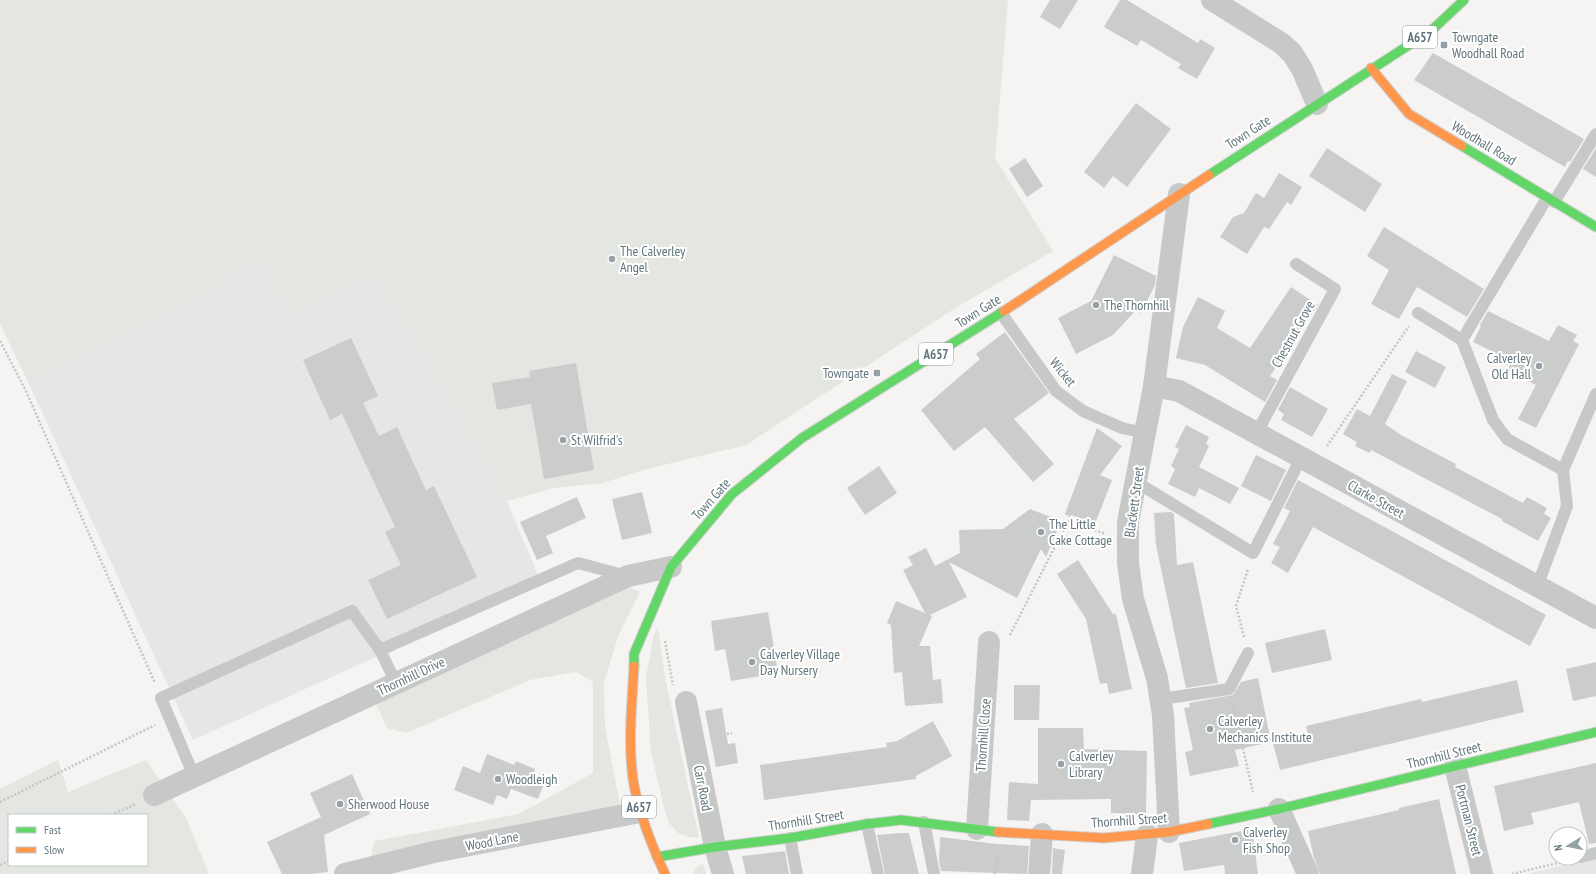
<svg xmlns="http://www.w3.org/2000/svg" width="1596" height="874" viewBox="0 0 1596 874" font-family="'PT Sans Narrow',sans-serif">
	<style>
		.built { fill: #e5e6e5 }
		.green { fill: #e4e6e1; fill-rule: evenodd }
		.building { fill: #cbcccc }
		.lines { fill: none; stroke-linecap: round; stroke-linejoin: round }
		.fast-casing { stroke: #d0d1d1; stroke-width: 11 }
		.slow-casing { stroke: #d0d1d1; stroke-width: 11 }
		.path { stroke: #c4c5c6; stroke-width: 2.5; stroke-dasharray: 2 2; stroke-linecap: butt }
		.lane { stroke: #c7c9c8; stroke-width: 12 }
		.street { stroke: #c7c9c8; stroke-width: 22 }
		.fast { stroke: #63d668; stroke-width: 9 }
		.slow { stroke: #ff974d; stroke-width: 9 }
		.poi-dot { fill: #95a1a6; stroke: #fff; stroke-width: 1.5 }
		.labels { text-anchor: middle; stroke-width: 4; stroke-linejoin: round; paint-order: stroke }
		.shield { fill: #fff; stroke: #919ea3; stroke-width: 1 }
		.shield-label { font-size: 13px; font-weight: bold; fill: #62757c }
		.poi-label { font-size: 14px; fill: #62757c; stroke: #fff; text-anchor: start }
		.street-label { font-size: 14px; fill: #62757c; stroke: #fff }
	</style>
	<rect width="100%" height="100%" fill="#f5f4f3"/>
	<g class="built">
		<polygon points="261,261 292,319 368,273 404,321 507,501 541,582 193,740 28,382"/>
		<polygon points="1596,857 1596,874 1527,874"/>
	</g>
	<g class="green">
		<polygon points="0,0 1008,0 995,158 1053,251 957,307 746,445 643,470 603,483 554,488 507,501 404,321 368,273 292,319 261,261 28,382 0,324"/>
		<polygon points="629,587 640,592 619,634 604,682 605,727 621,810 377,859 371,855 375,841 519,814 593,773 593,682 576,672 530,680 406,733 387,728 376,704"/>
		<polygon points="658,627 665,677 699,838 688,837 678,833 669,823 665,812 651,752 646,677 654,635"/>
		<path d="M 58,760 L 68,792 L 146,760 L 186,818 L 209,874 L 0,874 L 0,789 ZM 9,815 L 147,815 L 147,865 L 9,865 Z"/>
		<path d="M 703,864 L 706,874 L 693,874 C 695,868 697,866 703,864 Z"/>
	</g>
	<g class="building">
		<polygon points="1050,0 1078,0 1060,29 1040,17"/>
		<polygon points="1120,0 1127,0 1198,43 1200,39 1215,48 1197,79 1178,68 1181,64 1141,40 1137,46 1104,27"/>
		<polygon points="1433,53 1584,139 1570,162 1568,161 1565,167 1414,80"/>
		<polygon points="1136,103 1171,129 1127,187 1113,176 1104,188 1084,172"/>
		<polygon points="1327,148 1382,184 1365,212 1309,176"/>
		<polygon points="1596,148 1596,177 1583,169"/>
		<polygon points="1025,158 1043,186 1027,197 1009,169"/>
		<polygon points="1279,173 1302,187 1291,205 1287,202 1269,229 1264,227 1247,254 1220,237 1233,217 1244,213 1256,193 1264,198"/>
		<polygon points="1384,227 1484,289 1467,317 1417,287 1399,319 1371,304 1389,270 1367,256"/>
		<polygon points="1114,255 1156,276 1155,285 1141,313 1136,310 1113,335 1076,354 1058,318 1091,301"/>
		<polygon points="1291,287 1318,305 1270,376 1277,380 1265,402 1205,365 1176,358 1183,327 1198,297 1225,311 1217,328 1250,348"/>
		<polygon points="1488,311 1549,341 1558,325 1577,335 1573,341 1579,344 1536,428 1518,419 1536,385 1507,371 1512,361 1473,342 1481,326 1480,325"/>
		<polygon points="1005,332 1049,393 1014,419 1054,464 1033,482 985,427 954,451 921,410 980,359 976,354"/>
		<polygon points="351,338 378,396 363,403 379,436 397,427 426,490 434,486 477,577 387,619 368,580 401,565 385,532 395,527 342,414 330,420 303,360"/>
		<polygon points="1416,351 1446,367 1435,388 1405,372"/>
		<polygon points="576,363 594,470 544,479 531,404 497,410 492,383 530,377 529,371"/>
		<polygon points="1392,374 1407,381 1385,424 1401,435 1456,464 1455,467 1523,503 1527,497 1547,508 1544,514 1551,518 1538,541 1502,521 1502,519 1371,450 1370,453 1355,446 1357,442 1343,434 1357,409 1370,416"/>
		<polygon points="1290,387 1328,409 1312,437 1281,420 1284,414 1278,410"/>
		<polygon points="1186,425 1209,437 1206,444 1209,446 1199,467 1239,488 1230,504 1199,488 1195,497 1168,484 1175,469 1171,466 1179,449 1175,447"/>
		<polygon points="1097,428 1122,446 1100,475 1112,480 1095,524 1071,515 1070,517 1065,514"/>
		<polygon points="1256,455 1286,470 1271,501 1241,486"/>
		<polygon points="879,466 897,493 865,515 847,488"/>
		<polygon points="1298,480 1546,615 1530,646 1313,527 1288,573 1271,563 1280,547 1273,544 1290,511 1284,508"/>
		<polygon points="642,492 652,533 622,540 612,499"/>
		<polygon points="577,497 586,518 546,536 553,553 537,560 520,522"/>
		<polygon points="1030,509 1051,517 1058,529 1046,557 1041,549 1017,598 949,562 967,597 930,615 932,616 919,646 930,646 933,680 941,679 943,703 905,706 902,672 894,673 891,625 887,623 896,601 925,613 903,570 913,565 908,557 926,548 935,566 960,553 959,530 1003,529"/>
		<polygon points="1171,512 1174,514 1177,565 1193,562 1218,683 1186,688 1156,545 1154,513"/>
		<polygon points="1078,560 1113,614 1116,614 1132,689 1109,694 1107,683 1100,684 1086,619 1057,574"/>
		<polygon points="768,612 778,673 731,681 725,649 715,651 711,621"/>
		<polygon points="1325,629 1332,660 1272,673 1265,643"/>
		<polygon points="1596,662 1596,696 1573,701 1566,669"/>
		<polygon points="1258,678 1271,742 1235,750 1239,766 1190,776 1185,752 1193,750 1184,708 1190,707 1189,703 1233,695 1241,682"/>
		<polygon points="1517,680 1524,712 1280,770 1273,743 1308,735 1306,726 1421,699 1422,702"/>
		<polygon points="1014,685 1040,685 1039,720 1014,720"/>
		<polygon points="722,708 728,744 735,743 738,763 716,767 705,711"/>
		<polygon points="933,721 952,756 916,776 916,779 764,800 760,765 887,747 886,743 897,741"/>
		<polygon points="1038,728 1083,728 1084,749 1147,751 1146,814 1111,813 1111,799 1031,800 1029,821 1007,820 1009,782 1038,784"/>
		<polygon points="487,754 514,765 516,761 535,769 533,777 545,781 538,799 511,789 507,799 497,795 493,805 454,790 463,766 480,773"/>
		<polygon points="1596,763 1596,843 1589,844 1579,802 1531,813 1534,824 1504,831 1494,786"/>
		<polygon points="352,774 370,814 324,835 328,872 310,874 282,874 267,842 321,817 310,793"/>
		<polygon points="1439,799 1456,874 1320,874 1314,858 1308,831 1399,810 1399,808"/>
		<polygon points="1252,829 1258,874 1225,874 1224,865 1184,871 1179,843"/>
		<polygon points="901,833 909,833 919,874 885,874 877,835"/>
		<polygon points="940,837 997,844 1029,846 1027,874 941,871 939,861"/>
		<polygon points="1053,848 1065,850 1062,874 1052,874"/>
		<polygon points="785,851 789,874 746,874 742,856"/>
	</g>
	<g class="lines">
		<g class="fast-casing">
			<g id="fast">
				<polyline points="1462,146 1596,227"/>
				<polyline points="1209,175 1432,30 1464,0"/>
				<polyline points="634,666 634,654 671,567 732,494 802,438 1004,311"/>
				<polyline points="1208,824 1279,809 1596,732"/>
				<polyline points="657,857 715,847 790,838 867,824 901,820 998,832"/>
			</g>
		</g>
		<g class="slow-casing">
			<g id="slow">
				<polyline points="1371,68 1409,114 1462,146"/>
				<polyline points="1004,311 1209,175"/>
				<path d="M 634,666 C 632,703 628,742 633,779 C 638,812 651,844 665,874"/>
				<polyline points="998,832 1104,838 1169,832 1208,824"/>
			</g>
		</g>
		<g class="path">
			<polyline points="0,341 25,389 155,683"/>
			<polyline points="1327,446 1409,326"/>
			<polyline points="1010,635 1068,521 1106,534"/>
			<polyline points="1244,637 1236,606 1248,569"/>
			<polyline points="665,641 673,685"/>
			<polyline points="1233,705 1253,792"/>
			<polyline points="727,734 732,733"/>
			<polyline points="0,802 155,725"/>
			<polyline points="111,815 136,804"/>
			<polyline points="0,865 9,861"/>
			<polyline points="994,874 996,870 998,853"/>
			<polyline points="1512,874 1566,861"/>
		</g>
		<g class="lane">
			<polyline points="1554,202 1596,134"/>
			<polyline points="1001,313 1056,391 1083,411 1122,428 1145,433"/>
			<polyline points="1418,313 1462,340 1493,420 1507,439 1563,470"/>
			<polyline points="1462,340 1547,198"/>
			<polyline points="1256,434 1335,289 1296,264"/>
			<polyline points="1136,482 1253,553 1301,458"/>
			<polyline points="1537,587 1567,506 1563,470 1596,394"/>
			<polyline points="380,650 396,683"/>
			<polyline points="1161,699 1229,689 1248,653"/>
			<polyline points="194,776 161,698 352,611 380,650 578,563 627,576"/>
			<polyline points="924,822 934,874"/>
			<polyline points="867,824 878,874"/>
			<polyline points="790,838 797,874"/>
			<polyline points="1581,857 1596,853"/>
		</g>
		<g class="street">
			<polyline points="1212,0 1281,43 1292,53 1302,69 1317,104"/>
			<polyline points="1154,386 1179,391 1596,618"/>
			<polyline points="686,702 715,847 723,874"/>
			<polyline points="1455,766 1482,874"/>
			<polyline points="154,795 628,576 671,567"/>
			<polyline points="1279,809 1308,874"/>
			<polyline points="977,829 989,642"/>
			<polyline points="1169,832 1163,715 1157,678 1133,599 1128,563 1128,522 1154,386 1179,194"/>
			<polyline points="345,874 434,852 640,812"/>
			<polyline points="1039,874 1042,834"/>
			<polyline points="1142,874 1147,835"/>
		</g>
		<use href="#fast" class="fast"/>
		<use href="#slow" class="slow"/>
	</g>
	<g class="poi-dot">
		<rect x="1440" y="41" width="8" height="8" rx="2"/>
		<circle cx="612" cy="259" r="4"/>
		<circle cx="1096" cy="305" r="4"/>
		<circle cx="1539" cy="366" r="4"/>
		<rect x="873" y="369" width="8" height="8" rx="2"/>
		<circle cx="563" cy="440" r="4"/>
		<circle cx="1041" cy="532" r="4"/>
		<circle cx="752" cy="662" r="4"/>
		<circle cx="1210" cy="729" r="4"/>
		<circle cx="1061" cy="764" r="4"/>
		<circle cx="498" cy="779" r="4"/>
		<circle cx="340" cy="804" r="4"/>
		<circle cx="1235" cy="840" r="4"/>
	</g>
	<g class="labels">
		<g class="shield">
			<rect x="1403" y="26" width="34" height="22" rx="3"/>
			<rect x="919" y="343" width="34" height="22" rx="3"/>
			<rect x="622" y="796" width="34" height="22" rx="3"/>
		</g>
		<g class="shield-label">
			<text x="1420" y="42">A657</text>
			<text x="936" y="359">A657</text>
			<text x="639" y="812">A657</text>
		</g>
		<g class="poi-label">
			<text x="1452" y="42">Towngate<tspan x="1452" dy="16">Woodhall Road</tspan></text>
			<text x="620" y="256">The Calverley<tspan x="620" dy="16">Angel</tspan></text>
			<text x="1104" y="310">The Thornhill</text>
			<text x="1531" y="363" text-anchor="end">Calverley<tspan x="1531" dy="16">Old Hall</tspan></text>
			<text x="869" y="378" text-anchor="end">Towngate</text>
			<text x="571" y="445">St Wilfrid's</text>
			<text x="1049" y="529">The Little<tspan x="1049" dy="16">Cake Cottage</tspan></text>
			<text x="760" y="659">Calverley Village<tspan x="760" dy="16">Day Nursery</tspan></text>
			<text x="1218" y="726">Calverley<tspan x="1218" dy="16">Mechanics Institute</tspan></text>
			<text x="1069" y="761">Calverley<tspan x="1069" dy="16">Library</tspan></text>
			<text x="506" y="784">Woodleigh</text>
			<text x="348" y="809">Sherwood House</text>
			<text x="1243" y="837">Calverley<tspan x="1243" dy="16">Fish Shop</tspan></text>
		</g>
		<g class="street-label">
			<text transform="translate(1248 132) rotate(-33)" y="5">Town Gate</text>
			<text transform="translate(1484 143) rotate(31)" y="5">Woodhall Road</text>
			<text transform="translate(978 311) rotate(-32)" y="5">Town Gate</text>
			<text transform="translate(1293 334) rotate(-61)" y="5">Chestnut Grove</text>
			<text transform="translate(1063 372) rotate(50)" y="5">Wicket</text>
			<text transform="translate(711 499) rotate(-48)" y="5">Town Gate</text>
			<text transform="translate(1376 499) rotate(29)" y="5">Clarke Street</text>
			<text transform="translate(1134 502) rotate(-82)" y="5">Blackett Street</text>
			<text transform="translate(411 676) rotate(-25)" y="5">Thornhill Drive</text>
			<text transform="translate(983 735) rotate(-86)" y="5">Thornhill Close</text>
			<text transform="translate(1444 755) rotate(-14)" y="5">Thornhill Street</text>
			<text transform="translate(703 788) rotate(79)" y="5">Carr Road</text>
			<text transform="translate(806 820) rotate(-9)" y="5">Thornhill Street</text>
			<text transform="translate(1129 820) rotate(-4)" y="5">Thornhill Street</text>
			<text transform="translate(1469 820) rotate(76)" y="5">Portman Street</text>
			<text transform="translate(492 841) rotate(-11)" y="5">Wood Lane</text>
		</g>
	</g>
	<rect x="8" y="814" width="140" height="52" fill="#ffffff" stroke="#c0c8cb"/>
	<rect x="16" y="827" width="20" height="6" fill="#63d668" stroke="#c0c8cb"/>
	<text x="44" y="834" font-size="12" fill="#62757c">Fast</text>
	<rect x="16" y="847" width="20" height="6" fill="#ff974d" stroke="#c0c8cb"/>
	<text x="44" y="854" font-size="12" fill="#62757c">Slow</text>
	<g transform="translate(1568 846) rotate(260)"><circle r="19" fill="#ffffff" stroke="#c0c8cb"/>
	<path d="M0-3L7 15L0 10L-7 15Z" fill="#95a1a6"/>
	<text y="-6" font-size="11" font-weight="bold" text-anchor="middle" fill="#62757c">N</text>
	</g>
</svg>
